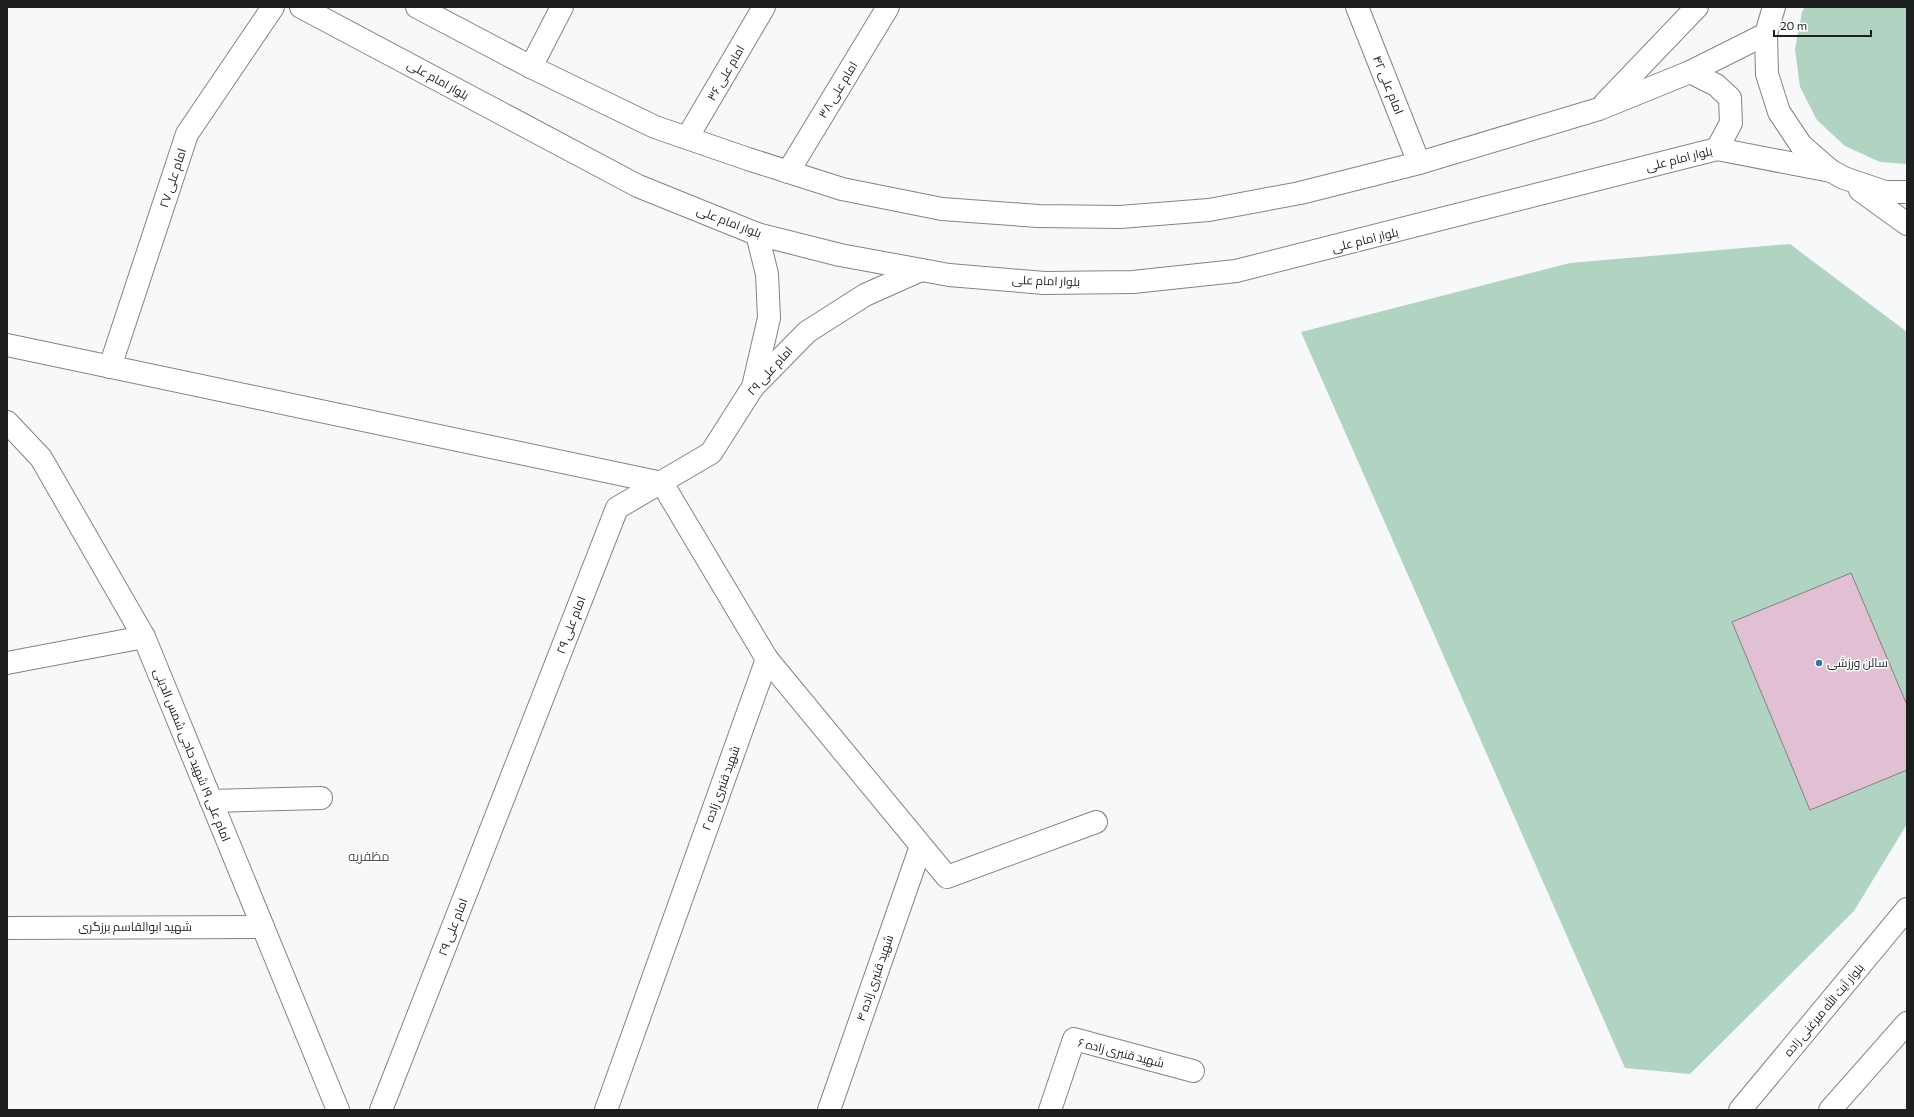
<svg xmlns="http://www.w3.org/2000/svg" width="1914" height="1117" viewBox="0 0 1914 1117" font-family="Commissioner,Cairo,sans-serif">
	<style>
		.green { fill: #b1d3c2 }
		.building { fill: #e1c0d3; stroke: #828081 }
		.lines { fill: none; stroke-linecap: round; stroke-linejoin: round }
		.minor-casing { stroke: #828485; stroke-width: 24 }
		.major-casing { stroke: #828485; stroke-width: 24 }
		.minor { stroke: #fff; stroke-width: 22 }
		.major { stroke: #fff; stroke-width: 22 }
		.poi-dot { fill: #3277ac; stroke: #fff; stroke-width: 1.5 }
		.labels { text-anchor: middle; stroke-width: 3; stroke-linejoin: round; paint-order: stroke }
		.street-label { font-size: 12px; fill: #1d1e1e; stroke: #fff }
		.poi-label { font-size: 12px; fill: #1d1e1e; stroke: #fff; text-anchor: start }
		.neighbourhood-label { font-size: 13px; fill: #515354; stroke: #fff }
	</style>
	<rect width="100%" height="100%" fill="#f6f8fa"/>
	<g class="green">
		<polygon points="1805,7 1907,7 1907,164 1880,162 1845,146 1817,120 1800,87 1795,49 1802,12"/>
		<polygon points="1790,244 1907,332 1907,824 1854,911 1690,1074 1625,1068 1301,332 1570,263"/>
	</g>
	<polygon class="building" points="1851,573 1907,705 1907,770 1810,810 1732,622"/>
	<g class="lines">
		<g class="minor-casing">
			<g id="minor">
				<polyline points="1357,7 1419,163"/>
				<polyline points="531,67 562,7"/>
				<polyline points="687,138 764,7"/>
				<polyline points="788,172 888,7"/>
				<polyline points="7,345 662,483 767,659 606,1110"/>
				<polyline points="110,367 187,134 273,7"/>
				<polyline points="753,387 769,318 767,274 757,234"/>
				<polyline points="7,422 41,458 144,637 338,1110"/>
				<polyline points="767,659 947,877 1096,822"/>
				<polyline points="7,663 144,637"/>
				<polyline points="211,801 321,798"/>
				<polyline points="7,928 263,927"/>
				<polyline points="381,1110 617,508 711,453 753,387 807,332 865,295 921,270"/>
				<polyline points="829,1110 921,846"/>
				<polyline points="1050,1110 1074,1039 1193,1071"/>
			</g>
		</g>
		<g class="major-casing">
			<g id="major">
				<polyline points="301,7 638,186 757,234 840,255 949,275 1044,283 1133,282 1236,271 1717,149 1831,171"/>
				<polyline points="417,7 531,67 655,127 748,159 842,189 942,209 1038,216 1120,217 1209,210 1300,193 1419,163 1599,109 1690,72 1766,34"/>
				<polyline points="1774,7 1766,34 1767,74 1779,112 1801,145 1831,171 1844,178 1885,192 1907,192"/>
				<polyline points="1690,72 1716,85 1730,98 1731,123 1717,149"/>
				<polyline points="1605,103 1697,7"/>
				<polyline points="1860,190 1907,224"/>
				<polyline points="1740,1110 1907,909"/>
				<polyline points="1830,1110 1907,1023"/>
			</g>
		</g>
		<use href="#minor" class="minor"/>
		<use href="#major" class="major"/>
	</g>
	<circle class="poi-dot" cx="1819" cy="663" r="4"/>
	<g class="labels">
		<g class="street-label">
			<text transform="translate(726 73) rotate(-60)" y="4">امام علی ۳۶</text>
			<text transform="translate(438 80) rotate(29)" y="4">بلوار امام علی</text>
			<text transform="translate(1388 85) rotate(68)" y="4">امام علی ۴۲</text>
			<text transform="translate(838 90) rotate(-59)" y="4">امام علی ۳۸</text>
			<text transform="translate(1679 159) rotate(-14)" y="4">بلوار امام علی</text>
			<text transform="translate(173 178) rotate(-72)" y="4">امام علی ۲۷</text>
			<text transform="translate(729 222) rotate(21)" y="4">بلوار امام علی</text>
			<text transform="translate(1365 240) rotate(-14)" y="4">بلوار امام علی</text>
			<text transform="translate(1046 281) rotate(2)" y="4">بلوار امام علی</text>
			<text transform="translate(770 371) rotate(-48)" y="4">امام علی ۲۹</text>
			<text transform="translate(571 625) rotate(-69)" y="4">امام علی ۲۹</text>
			<text transform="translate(192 755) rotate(68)" y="4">امام علی ۱۹ شهید حاجی شمس الدینی</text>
			<text transform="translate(721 788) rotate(-70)" y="4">شهید قنبری زاده ۲</text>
			<text x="135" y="931">شهید ابوالقاسم برزگری</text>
			<text transform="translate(453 927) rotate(-69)" y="4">امام علی ۲۹</text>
			<text transform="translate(875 978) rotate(-71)" y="4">شهید قنبری زاده ۴</text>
			<text transform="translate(1824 1010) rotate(-50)" y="4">بلوار آیت الله میرغنی زاده</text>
			<text transform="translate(1121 1053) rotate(14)" y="4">شهید قنبری زاده ۶</text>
		</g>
		<g class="poi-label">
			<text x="1827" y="667">سالن ورزشی</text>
		</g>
		<g class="neighbourhood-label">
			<text x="369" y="861">مظفریه</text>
		</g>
	</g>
	<rect width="1914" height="1117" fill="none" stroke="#1d1e1e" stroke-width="16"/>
	<path d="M1774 30v6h97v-6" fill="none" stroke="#1d1e1e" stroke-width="2"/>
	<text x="1780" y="30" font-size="12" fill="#1d1e1e" stroke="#ffffff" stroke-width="3" paint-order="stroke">20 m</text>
</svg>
